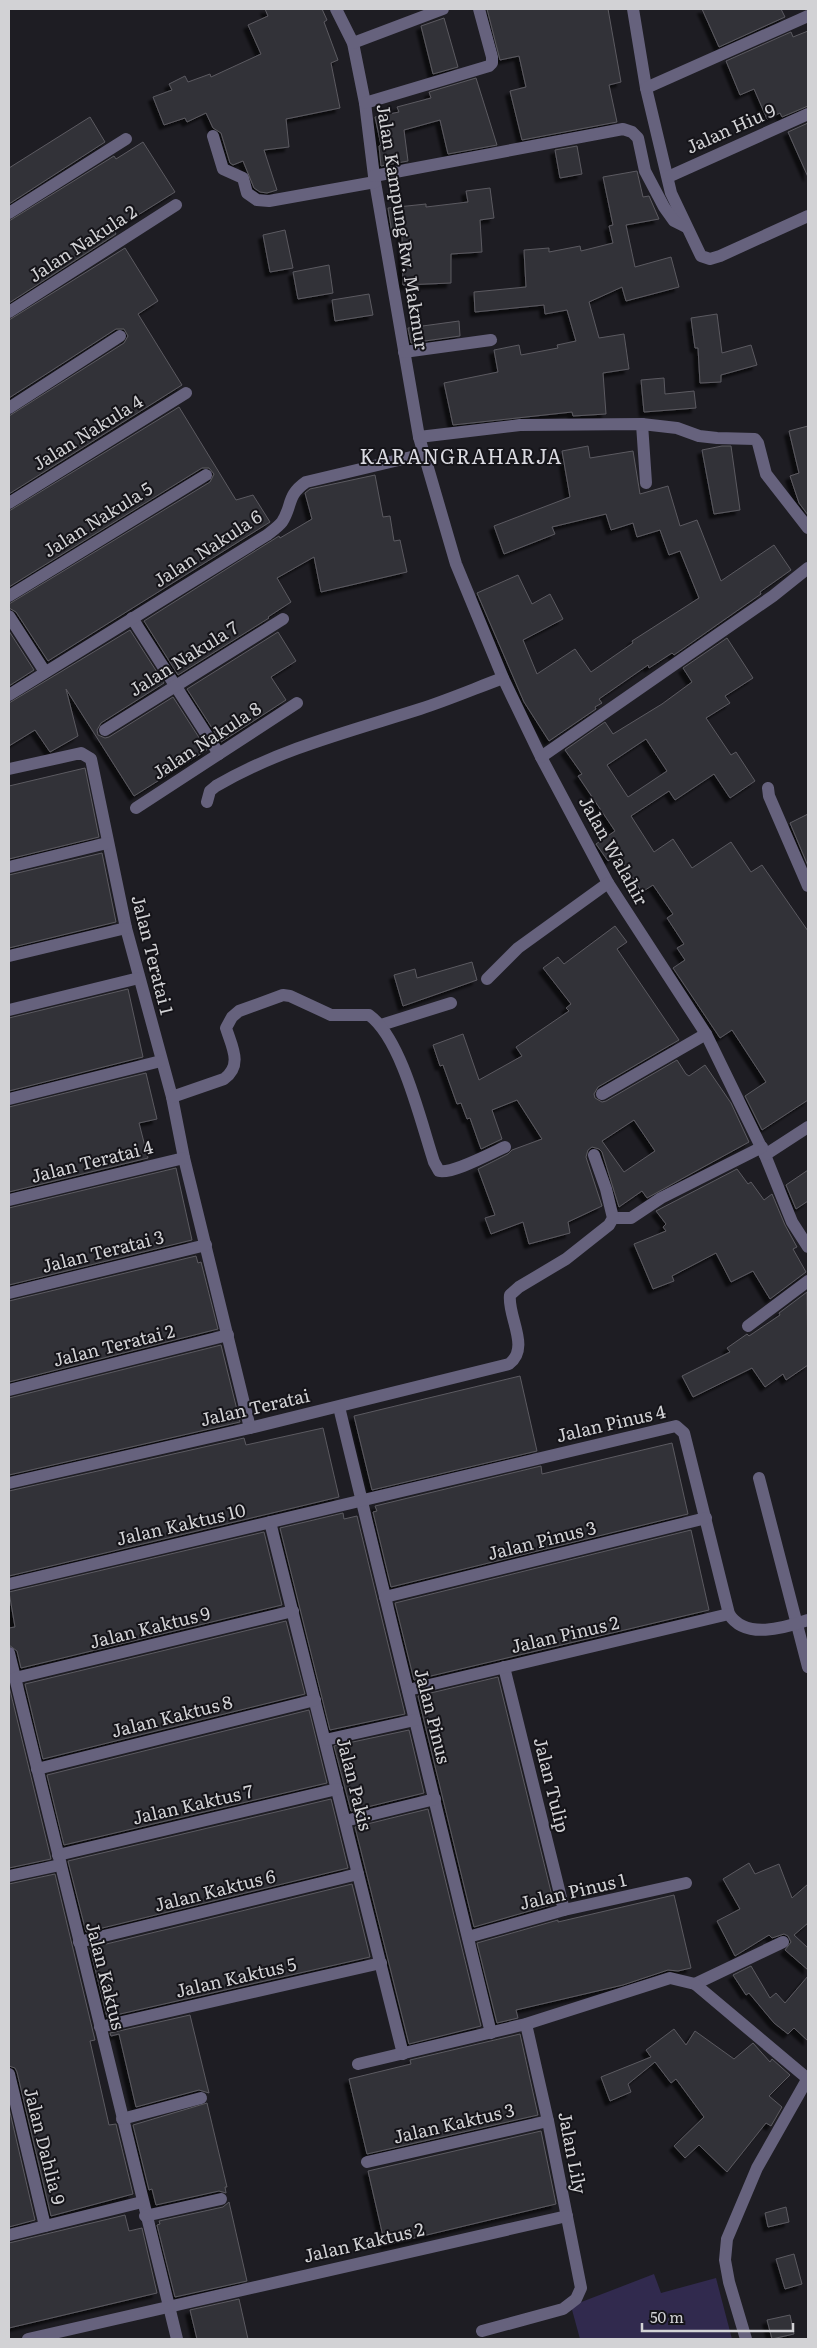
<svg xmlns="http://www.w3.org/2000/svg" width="817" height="2348" viewBox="0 0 817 2348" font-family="Literata,serif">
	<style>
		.green { fill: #312a4e }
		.building { fill: #333237; stroke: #5b5a61; fill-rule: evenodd; filter: url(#shadow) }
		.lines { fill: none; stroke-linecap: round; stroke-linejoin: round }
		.minor { stroke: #66627d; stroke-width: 12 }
		.labels { text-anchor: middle; stroke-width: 4; stroke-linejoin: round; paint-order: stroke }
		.street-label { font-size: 18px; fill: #d2d2d5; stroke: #151419 }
		.quarter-label { font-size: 20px; letter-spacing: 1px; fill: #dadae1; stroke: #151419 }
	</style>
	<defs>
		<filter id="shadow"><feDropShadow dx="-4.5" dy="4.5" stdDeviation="1" flood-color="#0009"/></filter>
	</defs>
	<rect width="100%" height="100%" fill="#1e1d23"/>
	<polygon class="green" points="654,2274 661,2293 716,2278 732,2339 580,2339 571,2306"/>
	<g class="building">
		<polygon points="265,9 322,9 327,20 324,22 338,60 331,63 340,108 286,119 289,147 264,150 277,190 267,193 260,192 254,188 243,161 233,165 230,163 221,133 213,128 206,113 187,122 185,118 164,125 153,97 172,90 169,84 185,76 188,82 210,74 211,77 261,54 248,25 268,16"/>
		<polygon points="487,9 608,9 621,82 609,85 617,122 522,140 510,91 526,87 519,56 500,60"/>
		<polygon points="702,9 781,9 785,17 719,47"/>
		<polygon points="444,18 458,67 433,74 421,26"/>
		<polygon points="808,31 808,106 782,117 780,113 767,119 754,89 740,95 726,61 791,32 793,37"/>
		<polygon points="476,78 497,145 448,154 440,120 404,130 408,161 381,166 379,146 381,145 375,117 399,112 397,107 431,98 429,92"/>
		<polygon points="90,117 105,142 9,204 9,168"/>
		<polygon points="808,123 808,177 788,132"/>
		<polygon points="143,142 175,192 114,230 116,234 9,303 9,221 114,156 116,159"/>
		<polygon points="577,146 582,174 560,178 555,150"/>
		<polygon points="637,171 643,197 649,196 659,219 626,225 635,267 671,257 679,287 626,301 622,287 589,302 599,338 624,334 629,369 603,373 606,414 573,416 572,412 453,425 444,383 498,372 494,350 519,345 521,355 558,348 557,345 576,341 567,310 545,314 544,305 475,312 474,292 526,287 524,250 549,248 549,252 580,246 581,251 613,243 609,226 613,225 603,177"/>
		<polygon points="490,188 494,218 480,220 482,252 451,254 451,283 403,285 402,232 392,233 388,208 426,204 426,207 468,202 466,191"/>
		<polygon points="285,230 293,268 270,272 263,235"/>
		<polygon points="125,248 158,301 138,314 182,385 9,494 9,416 124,343 128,336 124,329 116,329 9,398 9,320"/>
		<polygon points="329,265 333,293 298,299 293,272"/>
		<polygon points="369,294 373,315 335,321 332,300"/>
		<polygon points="717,314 722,353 751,345 757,365 721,375 721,382 700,383 698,348 695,348 691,318"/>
		<polygon points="459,321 460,336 411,343 408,328"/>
		<polygon points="664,378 665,394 694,391 696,408 644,412 641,380"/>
		<polygon points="179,407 236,500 253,495 270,522 48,661 16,612 9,608 9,604 210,482 214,474 209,468 202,468 9,587 9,511"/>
		<polygon points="808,426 808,515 799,503 790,476 799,473 789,431"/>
		<polygon points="588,446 590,458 633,451 640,494 668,486 680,526 697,520 721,581 774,545 791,570 760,592 761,594 674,655 672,653 649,668 648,665 599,699 602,703 595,707 596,709 549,741 524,702 477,593 518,575 532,604 550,594 563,619 523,640 537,674 575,649 591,672 633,643 632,641 699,598 680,551 669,555 660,530 637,537 633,523 611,530 606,514 552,527 555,534 504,554 494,526 570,497 562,451"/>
		<polygon points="722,446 731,446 740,510 714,514 702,450"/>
		<polygon points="375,475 383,517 390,516 394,541 400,540 407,572 321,592 314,557 277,578 291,602 268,617 269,618 178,675 144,621 279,536 280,538 312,519 305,493 310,489"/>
		<polygon points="130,630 164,683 101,723 97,730 98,735 105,738 109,737 173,697 207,750 134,796 66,689 78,736 50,752 35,730 9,746 9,703"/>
		<polygon points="9,631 34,670 9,686"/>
		<polygon points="278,632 296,661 271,677 286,700 221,742 187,689"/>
		<path d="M 727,638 L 753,678 L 725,696 L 730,703 L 706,718 L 731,755 L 736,752 L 755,781 L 730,798 L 714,774 L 675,800 L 669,791 L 631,816 L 654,852 L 673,839 L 692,868 L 731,842 L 751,872 L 762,865 L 808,931 L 808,1100 L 762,1130 L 745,1096 L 766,1082 L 732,1030 L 720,1038 L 673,968 L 685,960 L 677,948 L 684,944 L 667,918 L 673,914 L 653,885 L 642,892 L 617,854 L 608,861 L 596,844 L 615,831 L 578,776 L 582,774 L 565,750 L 605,722 L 613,734 L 662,704 L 692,682 L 683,668 ZM 646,739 L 667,771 L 628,797 L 607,765 Z"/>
		<polygon points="85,768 99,837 9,859 9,786"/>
		<polygon points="808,814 808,866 790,823"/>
		<polygon points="102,853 116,922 9,948 9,875"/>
		<path d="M 615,926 L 627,942 L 617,949 L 679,1040 L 598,1087 L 594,1094 L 595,1098 L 602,1102 L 606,1101 L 677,1060 L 686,1074 L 689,1076 L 705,1065 L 731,1103 L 749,1142 L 647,1198 L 642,1191 L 619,1207 L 602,1152 L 599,1149 L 592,1147 L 588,1150 L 586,1157 L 602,1206 L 568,1222 L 570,1233 L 529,1244 L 523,1222 L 491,1234 L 485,1218 L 495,1215 L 478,1169 L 508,1154 L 512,1150 L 542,1139 L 517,1100 L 492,1110 L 502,1139 L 481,1149 L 470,1118 L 467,1119 L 461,1103 L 457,1104 L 443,1065 L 440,1066 L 433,1045 L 463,1034 L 479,1080 L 522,1056 L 516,1047 L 569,1011 L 566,1008 L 571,1004 L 543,968 L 558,957 L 564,964 ZM 634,1120 L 655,1151 L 624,1172 L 602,1141 Z"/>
		<polygon points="472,962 477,980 403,1006 394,975 415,969 417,978"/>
		<polygon points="128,989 143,1057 9,1091 9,1018"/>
		<polygon points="146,1073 157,1119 139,1123 148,1158 9,1192 9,1107"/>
		<polygon points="176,1168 192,1240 9,1285 9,1208"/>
		<polygon points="737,1169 748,1184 751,1182 764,1200 772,1194 785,1225 797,1247 793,1249 806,1272 770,1299 753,1271 731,1282 716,1253 672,1276 674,1281 653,1289 634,1244 666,1231 663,1227 666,1224 656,1211"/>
		<polygon points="808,1170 808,1201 796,1209 786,1185"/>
		<polygon points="196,1256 198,1263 201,1262 218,1329 9,1382 9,1301"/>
		<polygon points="807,1292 808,1365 786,1380 783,1374 765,1387 752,1368 693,1397 682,1376 730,1352 727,1348 747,1334 749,1336 780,1315 779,1313"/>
		<polygon points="221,1345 240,1422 9,1475 9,1398"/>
		<polygon points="520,1376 537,1451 372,1490 354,1416"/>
		<polygon points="323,1428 339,1497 9,1576 9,1491 244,1438 246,1445"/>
		<polygon points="672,1443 688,1514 391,1587 373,1512 377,1511 375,1506 541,1466 542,1474"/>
		<polygon points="343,1513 344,1519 357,1516 405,1714 330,1730 280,1528"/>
		<polygon points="691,1530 709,1610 414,1680 395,1603"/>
		<polygon points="264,1532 282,1605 21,1668 17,1651 9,1645 9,1628 15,1627 9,1592"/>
		<polygon points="286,1621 305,1694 43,1759 25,1684"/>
		<polygon points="498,1677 554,1904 474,1927 418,1696"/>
		<polygon points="9,1686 51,1859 9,1868"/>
		<polygon points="309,1710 327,1783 64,1845 47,1775"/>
		<polygon points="409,1730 424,1793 351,1811 334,1746"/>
		<polygon points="331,1799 348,1868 86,1932 68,1861"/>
		<polygon points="428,1809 481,2026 409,2044 355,1827"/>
		<polygon points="749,1863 755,1874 779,1864 792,1898 808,1884 808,1923 794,1935 808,1948 808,1970 785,1950 791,1942 788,1936 784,1934 772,1938 769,1935 735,1956 717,1921 740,1909 723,1879"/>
		<polygon points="55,1874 95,2040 90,2041 109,2125 116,2124 133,2194 51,2216 17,2072 15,2068 9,2066 9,1884"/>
		<polygon points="352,1884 370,1957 107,2017 90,1948"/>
		<polygon points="674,1895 691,1968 678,1971 668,1970 623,1985 516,2010 518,2018 497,2023 477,1943 558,1920 558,1922"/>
		<polygon points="751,1966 770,1998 776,1993 785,2003 808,1976 808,2041 794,2028 788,2034 774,2023 749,1993 746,1995 733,1975"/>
		<polygon points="190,2015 209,2093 199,2090 136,2107 119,2034 111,2036 110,2033"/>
		<polygon points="674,2029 686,2045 695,2031 734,2059 753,2043 770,2062 772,2059 790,2075 769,2096 782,2107 771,2126 766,2123 727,2172 699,2145 685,2158 674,2146 704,2117 676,2079 671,2083 655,2062 628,2084 631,2092 610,2101 601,2077 651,2057 646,2050"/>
		<polygon points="520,2034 538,2115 367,2154 349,2079 411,2064 410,2060"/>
		<polygon points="207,2103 227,2187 225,2187 226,2193 219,2191 156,2205 152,2189 149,2190 133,2125"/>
		<polygon points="9,2108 35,2220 9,2227"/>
		<polygon points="541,2131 556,2204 385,2245 368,2171"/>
		<polygon points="229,2202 247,2281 175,2297 157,2225 160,2224 159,2221 223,2207"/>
		<polygon points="786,2207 789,2222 768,2227 765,2213"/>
		<polygon points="125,2215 129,2231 142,2228 157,2293 9,2328 9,2243"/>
		<polygon points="794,2254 802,2284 785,2289 776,2259"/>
		<polygon points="239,2299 248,2339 197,2339 190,2310"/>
		<polygon points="790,2315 794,2334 772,2339 767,2320"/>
	</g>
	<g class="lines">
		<g class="minor">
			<polyline points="336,9 353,43 365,103 374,176 419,437 456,564 503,678 541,757 608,883 706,1034 765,1155 792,1222 808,1247"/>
			<polyline points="633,9 646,88 671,193 701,256 710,259 720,256 808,216"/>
			<polyline points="353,43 443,9"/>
			<polyline points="646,88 808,16"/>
			<polyline points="365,103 489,66 492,63 492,57 479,9"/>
			<polyline points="213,136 223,169 243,178 247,193 257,200 269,201 375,182"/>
			<polyline points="374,176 623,129 632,132 638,138 645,171 664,207 674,221 686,227"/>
			<polyline points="668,177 808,114"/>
			<polyline points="9,213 126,139"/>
			<polyline points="9,312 176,205"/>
			<polyline points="404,352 491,340"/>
			<polyline points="9,408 120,336"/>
			<polyline points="642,424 646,483"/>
			<polyline points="419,437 520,425 642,424 677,428 699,436 717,438 755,439 758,443 766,474 808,528"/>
			<polyline points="9,503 186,393"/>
			<polyline points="9,596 206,475"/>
			<polyline points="9,616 45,672"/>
			<polyline points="132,618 219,754"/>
			<path d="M 9,695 L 267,535 C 272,531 278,527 282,522 C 293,505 286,496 306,482 L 424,454"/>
			<polyline points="105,730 283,619"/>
			<polyline points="541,757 773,596 808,568"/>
			<polyline points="9,769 81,753 91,759 126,928 172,1097 184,1158 250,1428"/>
			<polyline points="768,788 769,796 808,886"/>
			<path d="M 207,802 L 210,791 L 216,786 C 279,749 351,731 420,709 C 448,700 476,688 503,678"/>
			<polyline points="136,808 297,703"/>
			<polyline points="9,867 107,843"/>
			<polyline points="9,956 126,928"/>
			<polyline points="487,979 518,948 608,883"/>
			<polyline points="9,1010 139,978"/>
			<polyline points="381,1025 451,1003"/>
			<polyline points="602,1094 706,1034"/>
			<path d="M 172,1097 L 224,1079 C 243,1065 232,1047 226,1028 L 232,1017 L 239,1011 L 283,995 L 290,996 L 331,1015 L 369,1015 C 402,1039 421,1123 434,1162 L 439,1171 C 453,1174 491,1153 505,1147"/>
			<polyline points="9,1099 161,1061"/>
			<polyline points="765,1155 808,1127"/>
			<polyline points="9,1200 184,1158"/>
			<polyline points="613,1218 631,1218 661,1198 762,1147"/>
			<polyline points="9,1293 206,1245"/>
			<polyline points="748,1326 808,1281"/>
			<polyline points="9,1390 228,1335"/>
			<polyline points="339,1407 491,2033"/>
			<polyline points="759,1478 808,1667"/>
			<path d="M 9,1483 L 250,1428 L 509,1364 C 531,1348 507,1316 510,1295 L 519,1287 L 566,1259 L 609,1225 L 613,1218 L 606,1189 L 594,1155"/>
			<polyline points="270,1522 403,2054"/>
			<path d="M 9,1584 L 676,1426 L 684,1433 L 729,1614 C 745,1640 784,1628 808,1620"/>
			<polyline points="385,1597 706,1518"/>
			<polyline points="9,1653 177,2339"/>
			<polyline points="504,1667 564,1910"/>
			<polyline points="15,1678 293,1611"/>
			<polyline points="408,1690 729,1614"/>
			<polyline points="325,1740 415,1720"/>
			<polyline points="37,1769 315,1700"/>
			<polyline points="345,1821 435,1799"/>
			<polyline points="58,1855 337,1789"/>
			<polyline points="9,1876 60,1865"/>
			<polyline points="468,1937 564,1910 686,1883"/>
			<polyline points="79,1942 358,1874"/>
			<polyline points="695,1984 783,1942"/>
			<polyline points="100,2027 381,1963"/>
			<polyline points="358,2064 526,2024 670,1978 695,1984 808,2079"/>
			<polyline points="9,2074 45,2226"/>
			<polyline points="122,2119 201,2098"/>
			<polyline points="367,2162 548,2121"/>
			<polyline points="145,2216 221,2199"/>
			<polyline points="9,2235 142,2202"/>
			<polyline points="482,2331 563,2309 576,2299 581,2288 548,2121 526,2024"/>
			<polyline points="28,2339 567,2216"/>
			<polyline points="746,2339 729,2282 725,2260 727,2239 757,2168 808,2078"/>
		</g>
	</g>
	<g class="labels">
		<g class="street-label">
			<text transform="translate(731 129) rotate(-24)" y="6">Jalan Hiu 9</text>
			<text transform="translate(402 227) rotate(81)" y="6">Jalan Kampung Rw. Makmur</text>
			<text transform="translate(83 244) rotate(-33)" y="6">Jalan Nakula 2</text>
			<text transform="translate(88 433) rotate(-32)" y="6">Jalan Nakula 4</text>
			<text transform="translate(98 520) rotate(-32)" y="6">Jalan Nakula 5</text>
			<text transform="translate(208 549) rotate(-33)" y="6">Jalan Nakula 6</text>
			<text transform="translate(184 659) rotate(-32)" y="6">Jalan Nakula 7</text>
			<text transform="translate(207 741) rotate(-33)" y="6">Jalan Nakula 8</text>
			<text transform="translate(613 851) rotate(61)" y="6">Jalan Walahir</text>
			<text transform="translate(152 955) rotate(76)" y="6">Jalan Teratai 1</text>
			<text transform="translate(92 1162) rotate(-14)" y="6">Jalan Teratai 4</text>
			<text transform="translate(103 1252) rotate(-14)" y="6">Jalan Teratai 3</text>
			<text transform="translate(114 1346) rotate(-14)" y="6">Jalan Teratai 2</text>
			<text transform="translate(255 1408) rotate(-13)" y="6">Jalan Teratai</text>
			<text transform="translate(611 1424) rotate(-13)" y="6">Jalan Pinus 4</text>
			<text transform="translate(181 1525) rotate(-13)" y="6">Jalan Kaktus 10</text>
			<text transform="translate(542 1541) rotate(-14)" y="6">Jalan Pinus 3</text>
			<text transform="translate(150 1628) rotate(-14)" y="6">Jalan Kaktus 9</text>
			<text transform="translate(565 1635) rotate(-13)" y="6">Jalan Pinus 2</text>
			<text transform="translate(432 1716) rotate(76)" y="6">Jalan Pinus</text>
			<text transform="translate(172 1717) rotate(-14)" y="6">Jalan Kaktus 8</text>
			<text transform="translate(354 1784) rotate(76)" y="6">Jalan Pakis</text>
			<text transform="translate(551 1785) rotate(76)" y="6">Jalan Tulip</text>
			<text transform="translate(193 1805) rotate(-13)" y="6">Jalan Kaktus 7</text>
			<text transform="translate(215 1891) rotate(-14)" y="6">Jalan Kaktus 6</text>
			<text transform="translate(573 1892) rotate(-13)" y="6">Jalan Pinus 1</text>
			<text transform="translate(105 1976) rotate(76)" y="6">Jalan Kaktus</text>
			<text transform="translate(236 1978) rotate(-13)" y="6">Jalan Kaktus 5</text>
			<text transform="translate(454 2124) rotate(-13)" y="6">Jalan Kaktus 3</text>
			<text transform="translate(44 2146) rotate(76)" y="6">Jalan Dahlia 9</text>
			<text transform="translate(572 2153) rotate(79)" y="6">Jalan Lily</text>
			<text transform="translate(364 2243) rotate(-13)" y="6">Jalan Kaktus 2</text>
		</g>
		<g class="quarter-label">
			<text x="461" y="464">KARANGRAHARJA</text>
		</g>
	</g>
	<rect width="817" height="2348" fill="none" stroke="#d2d2d5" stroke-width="20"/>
	<path d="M642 2323v8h151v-8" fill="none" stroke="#d2d2d5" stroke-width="2.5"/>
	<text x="650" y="2323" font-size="15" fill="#d2d2d5" stroke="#151419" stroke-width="4" paint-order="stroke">50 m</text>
</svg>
